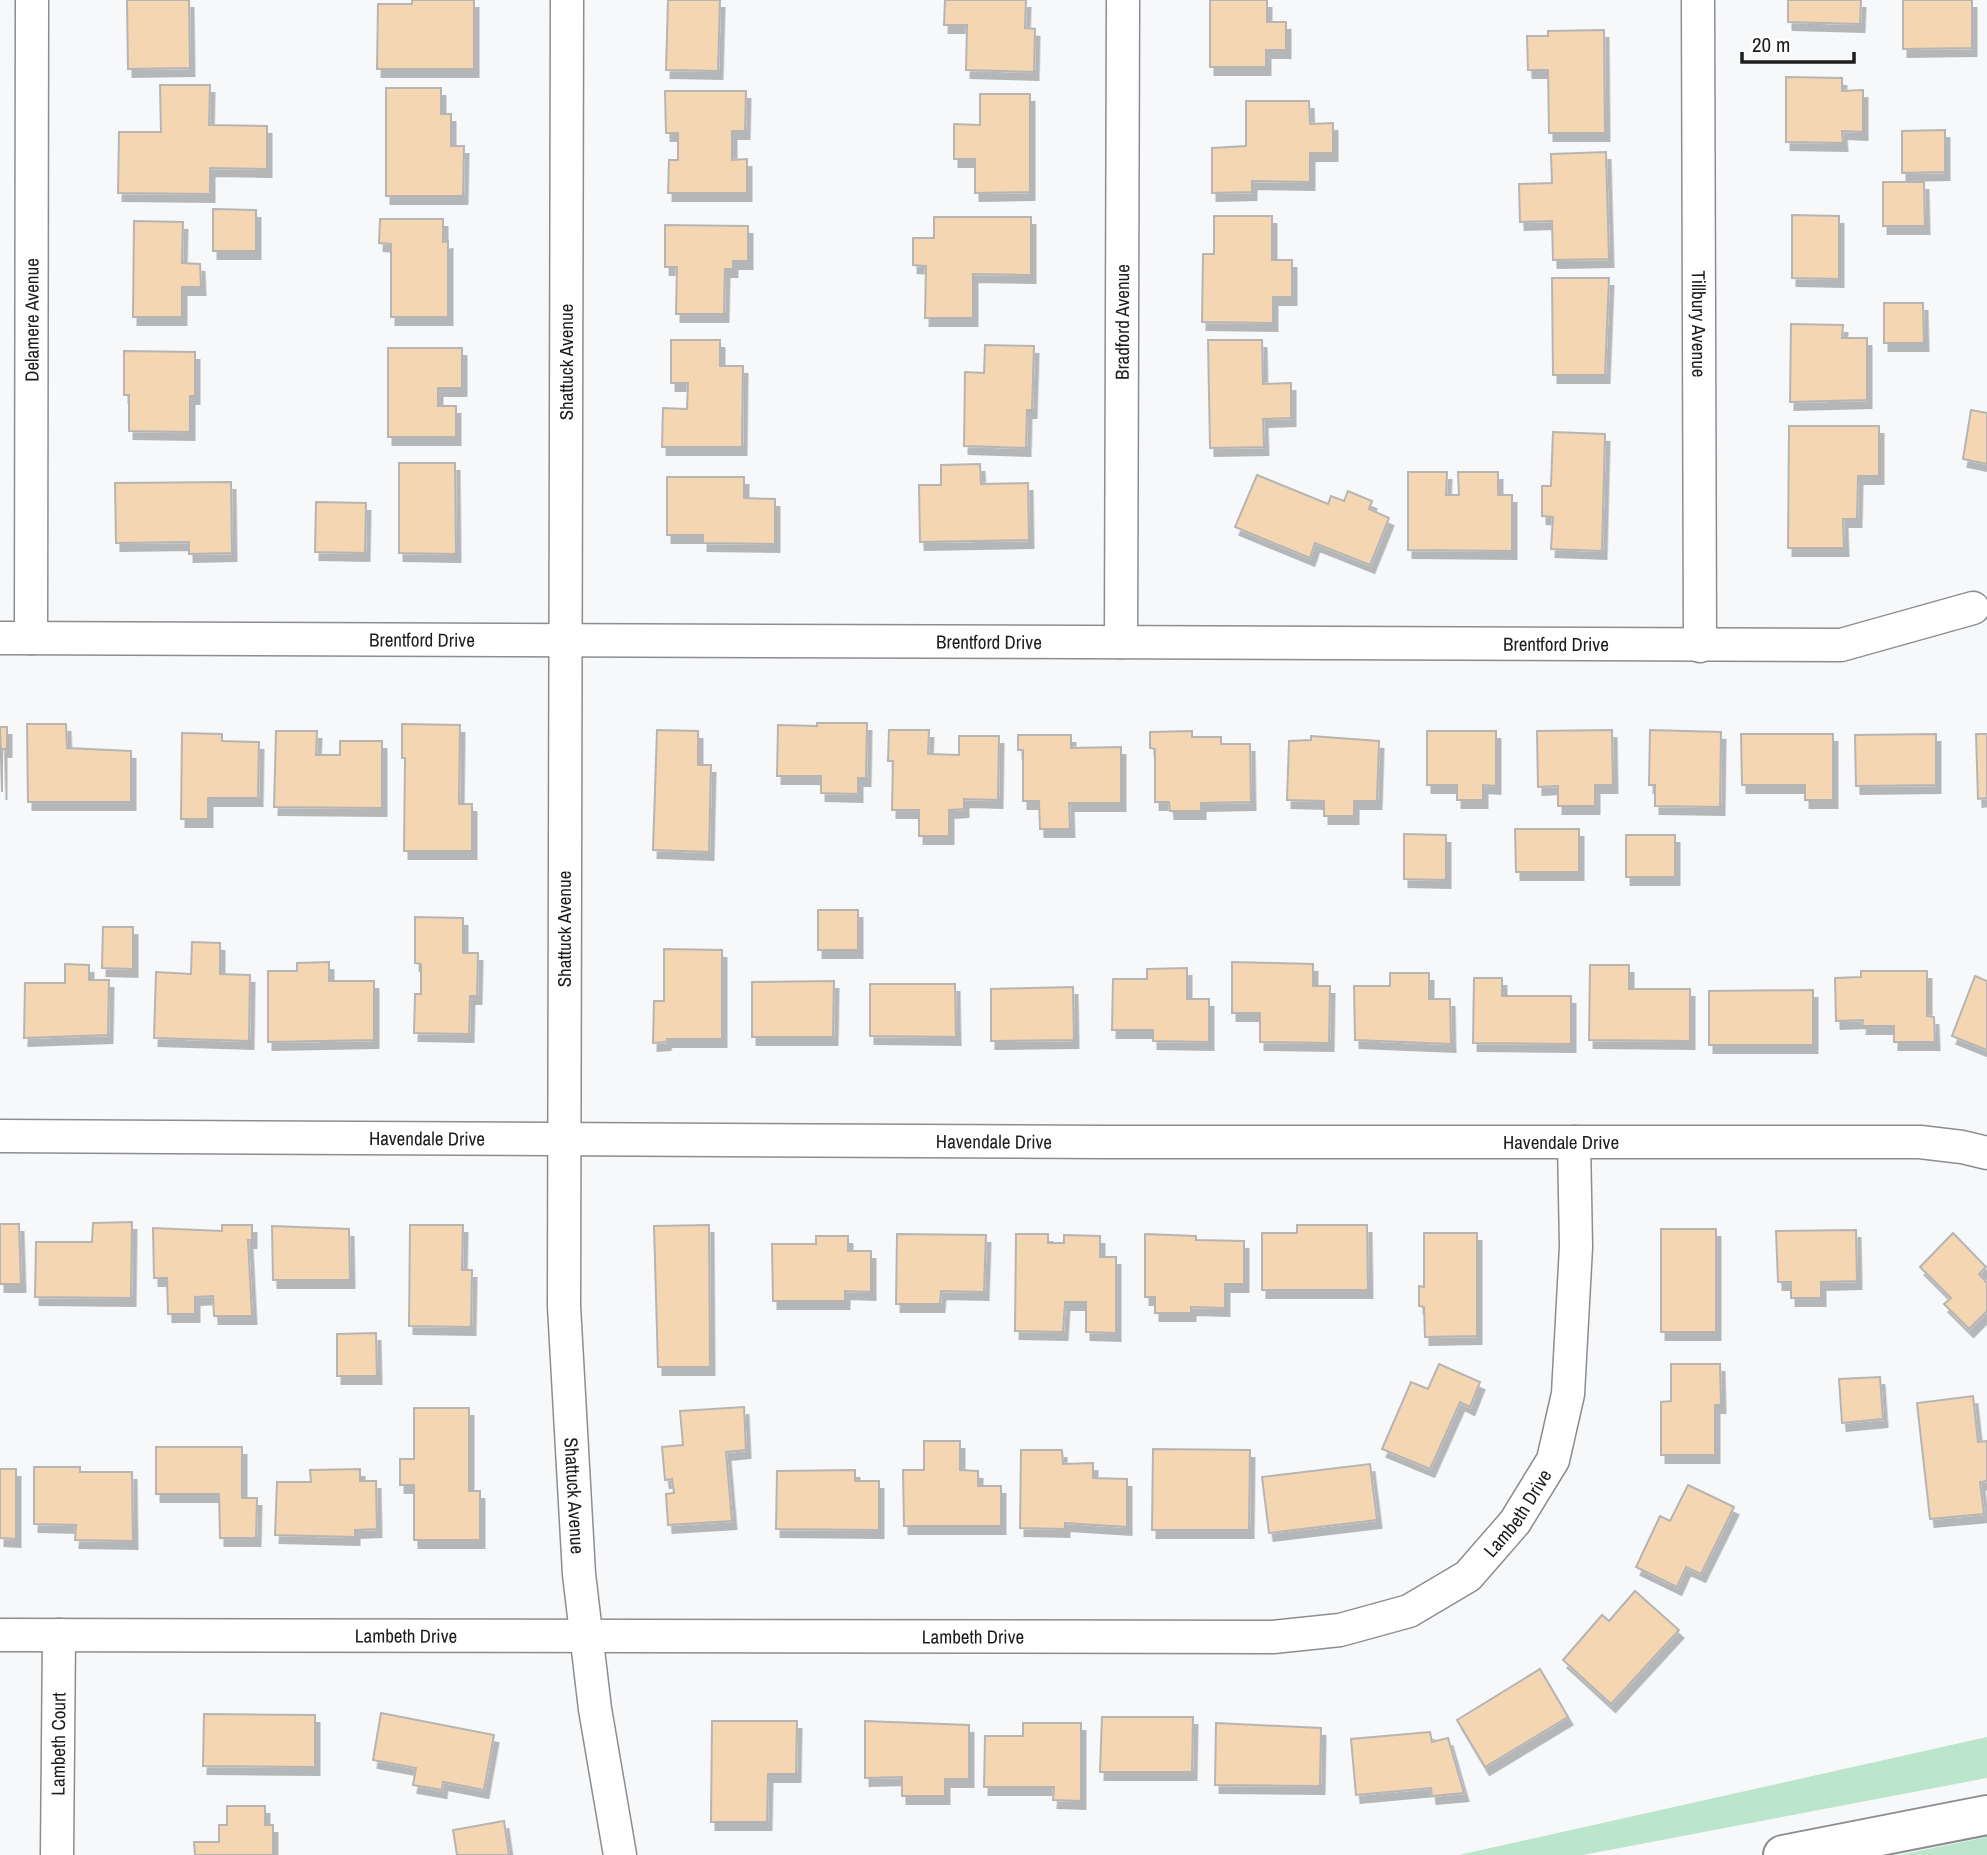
<svg xmlns="http://www.w3.org/2000/svg" width="1987" height="1855" viewBox="0 0 1987 1855" font-family="'Archivo Narrow',sans-serif">
	<style>
		.green { fill: #bce6cc }
		.building { fill: #f4d6b3; stroke: #b7b5b4; stroke-width: 2; filter: url(#shadow) }
		.lines { fill: none; stroke-linecap: round; stroke-linejoin: round }
		.minor-casing { stroke: #8c8d8f; stroke-width: 35 }
		.secondary-casing { stroke: #8c8d8f; stroke-width: 42 }
		.minor { stroke: #fff; stroke-width: 32 }
		.secondary { stroke: #fff; stroke-width: 38 }
		.labels { text-anchor: middle; stroke-width: 5; stroke-linejoin: round; paint-order: stroke }
		.street-label { font-size: 19px; fill: #1d1d1e; stroke: #fff }
	</style>
	<defs>
		<filter id="shadow"><feDropShadow dx="4.5" dy="8" stdDeviation="0" flood-color="#0004"/></filter>
	</defs>
	<rect width="100%" height="100%" fill="#f7f8fa"/>
	<g class="green">
		<polygon points="1987,1737 1987,1778 1583,1855 1459,1855"/>
		<polygon points="1987,1837 1987,1855 1899,1855"/>
	</g>
	<g class="building">
		<polygon points="127,0 189,0 190,68 128,69"/>
		<polygon points="412,0 474,0 474,69 377,69 378,4 412,4"/>
		<polygon points="668,0 720,0 718,71 666,70"/>
		<polygon points="945,0 1026,0 1025,28 1035,29 1034,72 966,70 967,25 944,25"/>
		<polygon points="1210,0 1267,0 1267,22 1286,22 1286,50 1266,50 1266,67 1210,67"/>
		<polygon points="1788,0 1861,0 1860,24 1788,22"/>
		<polygon points="1903,0 1972,0 1972,48 1903,49"/>
		<polygon points="1604,30 1605,133 1549,133 1548,70 1528,70 1527,36 1548,36 1548,31"/>
		<polygon points="1786,77 1842,78 1842,91 1863,90 1863,132 1842,131 1843,143 1786,142"/>
		<polygon points="160,85 210,85 209,125 267,126 267,169 210,168 210,194 118,193 119,132 161,132"/>
		<polygon points="386,88 441,88 441,114 451,114 451,146 464,146 463,196 386,196"/>
		<polygon points="665,91 746,91 745,131 732,131 732,160 747,159 747,193 668,193 669,160 678,160 678,133 666,133"/>
		<polygon points="980,94 1030,94 1030,192 975,193 975,159 954,159 954,124 980,125"/>
		<polygon points="1246,101 1309,101 1310,124 1333,123 1333,153 1310,153 1310,182 1252,181 1252,192 1212,193 1212,148 1246,146"/>
		<polygon points="1945,130 1945,172 1902,173 1902,131"/>
		<polygon points="1606,152 1609,259 1553,260 1552,221 1520,222 1519,184 1552,183 1551,154"/>
		<polygon points="1883,182 1924,182 1925,226 1883,226"/>
		<polygon points="213,209 256,210 256,251 213,251"/>
		<polygon points="1792,215 1839,216 1839,279 1792,278"/>
		<polygon points="1214,216 1272,216 1272,260 1292,260 1292,297 1273,297 1273,323 1202,322 1203,254 1214,254"/>
		<polygon points="934,217 1031,217 1031,275 973,274 973,318 925,318 926,266 913,265 913,238 934,238"/>
		<polygon points="380,219 443,219 443,242 448,241 448,317 391,317 391,244 379,243"/>
		<polygon points="134,221 183,222 182,263 200,264 201,287 182,287 182,317 133,317"/>
		<polygon points="665,225 748,226 748,261 733,261 733,269 725,269 724,314 676,314 677,267 665,267"/>
		<polygon points="1552,278 1609,278 1605,375 1553,375"/>
		<polygon points="1884,303 1923,303 1924,343 1884,343"/>
		<polygon points="1791,324 1843,325 1842,338 1867,338 1867,400 1790,402"/>
		<polygon points="671,340 720,340 720,366 743,366 742,447 662,447 663,408 687,409 688,383 671,383"/>
		<polygon points="1208,340 1262,340 1263,384 1291,383 1291,418 1263,419 1264,447 1210,448"/>
		<polygon points="985,345 1034,346 1032,410 1027,410 1026,448 964,446 965,372 984,373"/>
		<polygon points="388,348 462,348 462,388 438,388 438,406 456,406 456,437 388,437"/>
		<polygon points="124,351 195,352 195,396 190,396 190,432 129,431 129,395 124,395"/>
		<polygon points="1971,410 1987,413 1987,464 1963,459"/>
		<polygon points="1789,426 1879,426 1879,476 1858,476 1857,519 1843,519 1844,548 1788,548"/>
		<polygon points="1553,432 1605,434 1602,551 1551,549 1553,517 1542,516 1542,486 1551,486"/>
		<polygon points="399,463 455,463 456,554 399,553"/>
		<polygon points="980,464 981,484 1028,483 1029,540 920,542 919,485 941,485 941,465"/>
		<polygon points="1408,472 1447,472 1446,495 1459,495 1458,472 1498,472 1498,495 1512,495 1512,551 1408,550"/>
		<polygon points="1257,475 1328,504 1331,496 1344,501 1348,491 1372,501 1369,509 1389,518 1370,565 1315,543 1310,558 1235,527"/>
		<polygon points="667,477 744,477 744,498 775,499 775,544 703,543 703,535 667,535"/>
		<polygon points="231,482 232,553 189,554 189,542 116,543 115,483"/>
		<polygon points="316,502 366,503 365,553 315,552"/>
		<polygon points="817,723 867,723 866,778 858,778 858,794 821,793 821,776 777,776 778,725 817,726"/>
		<polygon points="27,724 66,724 67,748 131,751 131,802 28,802"/>
		<polygon points="402,724 460,725 459,804 472,804 472,851 404,851 405,758 402,758"/>
		<polygon points="0,727 7,727 7,749 2,749 2,792"/>
		<polygon points="657,730 698,731 698,765 711,765 709,852 653,850"/>
		<polygon points="889,730 929,730 928,754 959,755 959,736 999,736 998,800 964,799 964,809 949,810 949,836 919,836 919,810 892,810 893,761 888,761"/>
		<polygon points="1612,730 1613,785 1595,785 1595,806 1558,806 1558,786 1538,787 1537,731"/>
		<polygon points="1650,730 1721,732 1720,807 1655,806 1655,785 1649,785"/>
		<polygon points="276,731 317,731 316,755 340,755 340,741 382,741 382,808 274,807"/>
		<polygon points="1192,731 1192,737 1221,737 1221,744 1250,744 1251,802 1201,803 1201,811 1170,811 1169,802 1155,802 1155,749 1150,748 1150,732"/>
		<polygon points="1427,731 1496,731 1496,786 1483,785 1483,800 1457,800 1457,785 1427,785"/>
		<polygon points="182,733 222,734 222,741 259,742 258,798 208,798 208,819 181,819"/>
		<polygon points="1741,734 1833,734 1833,800 1805,800 1805,785 1742,785"/>
		<polygon points="1936,734 1936,785 1856,786 1855,735"/>
		<polygon points="1976,734 1987,734 1987,798 1978,799"/>
		<polygon points="1018,735 1071,735 1071,748 1121,747 1121,803 1069,803 1070,829 1040,829 1039,801 1023,801 1023,750 1018,750"/>
		<polygon points="1311,736 1379,741 1377,801 1354,801 1354,816 1324,816 1324,801 1287,800 1289,741 1311,740"/>
		<polygon points="1515,829 1579,829 1579,872 1516,872"/>
		<polygon points="1404,834 1446,835 1446,880 1404,879"/>
		<rect x="1626" y="835" width="49" height="42"/>
		<rect x="818" y="910" width="40" height="40"/>
		<polygon points="415,917 463,918 463,953 478,953 477,996 470,996 469,1034 414,1033 415,994 421,994 421,964 415,963"/>
		<polygon points="103,927 133,927 133,969 102,968"/>
		<polygon points="192,942 220,943 220,974 250,975 249,1041 154,1038 156,972 191,974"/>
		<polygon points="664,949 722,950 722,1039 667,1039 666,1042 653,1043 654,1001 664,1001"/>
		<polygon points="329,962 329,981 374,981 374,1040 268,1042 268,971 297,971 297,963"/>
		<polygon points="1232,962 1313,964 1313,986 1330,986 1329,1043 1260,1042 1260,1013 1232,1013"/>
		<polygon points="65,964 89,965 89,980 109,980 108,1035 24,1038 25,983 65,983"/>
		<polygon points="1590,965 1629,965 1629,989 1690,989 1690,1041 1589,1040"/>
		<polygon points="1187,968 1187,999 1209,999 1209,1042 1153,1041 1153,1030 1112,1030 1113,979 1147,979 1147,969"/>
		<polygon points="1861,971 1927,971 1927,1016 1934,1017 1935,1042 1894,1042 1894,1026 1862,1026 1863,1020 1836,1021 1835,978 1861,977"/>
		<polygon points="1390,973 1429,973 1429,999 1450,999 1451,1044 1355,1040 1354,986 1390,986"/>
		<polygon points="1975,976 1987,981 1987,1050 1952,1036"/>
		<polygon points="1474,978 1502,978 1502,996 1571,996 1571,1044 1473,1043"/>
		<polygon points="834,981 833,1037 752,1037 752,982"/>
		<polygon points="870,984 955,984 956,1037 870,1036"/>
		<polygon points="1073,987 1074,1040 991,1041 991,989"/>
		<polygon points="1813,990 1813,1045 1709,1045 1709,991"/>
		<polygon points="132,1222 131,1298 35,1297 36,1242 92,1242 93,1223"/>
		<polygon points="0,1224 19,1224 21,1284 0,1284"/>
		<polygon points="222,1225 252,1225 252,1240 248,1240 252,1316 214,1316 213,1296 195,1297 195,1314 168,1314 167,1278 154,1278 153,1228 222,1231"/>
		<polygon points="410,1225 463,1225 462,1270 472,1270 471,1327 409,1326"/>
		<polygon points="709,1225 710,1367 658,1367 654,1226"/>
		<polygon points="1297,1225 1367,1225 1368,1290 1262,1290 1262,1233 1297,1233"/>
		<polygon points="272,1226 349,1229 350,1280 273,1280"/>
		<rect x="1661" y="1229" width="55" height="103"/>
		<polygon points="1856,1230 1857,1281 1821,1282 1821,1298 1791,1298 1791,1282 1778,1282 1776,1231"/>
		<polygon points="1424,1233 1477,1233 1477,1336 1425,1337 1424,1307 1419,1306 1419,1286 1424,1287"/>
		<polygon points="1953,1233 1986,1267 1979,1274 1987,1283 1987,1311 1969,1329 1944,1304 1951,1298 1920,1267"/>
		<polygon points="897,1234 986,1235 984,1292 941,1291 940,1304 896,1304"/>
		<polygon points="1016,1234 1048,1234 1048,1243 1064,1243 1064,1235 1100,1236 1100,1257 1116,1257 1116,1333 1086,1332 1086,1302 1065,1302 1063,1332 1015,1331"/>
		<polygon points="1145,1234 1196,1236 1196,1240 1244,1241 1244,1284 1225,1284 1225,1308 1191,1307 1191,1313 1155,1313 1155,1297 1145,1297"/>
		<polygon points="816,1236 848,1236 848,1251 871,1251 871,1292 845,1291 845,1301 773,1301 772,1244 816,1244"/>
		<polygon points="376,1333 377,1376 337,1376 337,1334"/>
		<polygon points="1439,1364 1480,1382 1470,1407 1460,1402 1430,1469 1382,1449 1411,1382 1428,1389"/>
		<polygon points="1671,1364 1720,1364 1721,1405 1715,1405 1715,1455 1661,1455 1661,1402 1671,1401"/>
		<polygon points="1880,1377 1883,1419 1842,1423 1839,1379"/>
		<polygon points="1973,1396 1978,1442 1987,1441 1987,1481 1980,1482 1984,1514 1930,1519 1917,1403"/>
		<polygon points="744,1407 746,1450 726,1452 732,1521 668,1525 666,1494 674,1493 672,1479 665,1480 662,1447 683,1445 680,1411"/>
		<polygon points="414,1408 469,1408 469,1491 480,1491 480,1540 414,1540 414,1485 400,1485 400,1459 414,1459"/>
		<polygon points="924,1441 960,1441 960,1470 978,1471 978,1486 1001,1486 1001,1526 904,1526 903,1470 924,1470"/>
		<polygon points="156,1447 242,1447 242,1498 257,1498 256,1538 220,1538 219,1494 156,1494"/>
		<polygon points="1153,1449 1250,1450 1249,1530 1152,1530"/>
		<polygon points="1021,1450 1062,1450 1063,1464 1093,1463 1093,1478 1127,1479 1127,1527 1065,1523 1065,1529 1020,1528"/>
		<polygon points="1370,1464 1377,1520 1269,1533 1262,1477"/>
		<polygon points="34,1467 80,1467 80,1472 132,1472 133,1541 75,1540 76,1525 34,1524"/>
		<polygon points="0,1469 16,1469 16,1539 0,1538"/>
		<polygon points="360,1469 360,1481 376,1481 377,1529 355,1530 355,1537 275,1535 277,1482 311,1482 310,1470"/>
		<polygon points="855,1470 855,1481 879,1481 879,1530 776,1529 777,1471"/>
		<polygon points="1688,1485 1734,1507 1701,1574 1686,1567 1677,1587 1636,1567 1660,1516 1670,1521"/>
		<polygon points="1635,1591 1679,1630 1611,1704 1563,1660 1602,1615 1609,1621"/>
		<polygon points="1540,1669 1568,1717 1485,1767 1457,1720"/>
		<polygon points="381,1713 494,1735 484,1790 443,1782 442,1790 413,1785 416,1768 373,1760"/>
		<polygon points="204,1714 315,1715 315,1767 203,1766"/>
		<polygon points="1102,1717 1193,1717 1192,1772 1100,1772"/>
		<polygon points="712,1721 797,1721 796,1774 768,1774 767,1822 711,1822"/>
		<polygon points="865,1721 969,1725 969,1779 945,1779 945,1796 902,1796 902,1777 865,1778"/>
		<polygon points="1023,1723 1081,1723 1081,1801 1053,1800 1054,1787 984,1787 985,1736 1023,1736"/>
		<polygon points="1216,1723 1321,1728 1320,1786 1215,1785"/>
		<polygon points="1430,1732 1432,1742 1448,1738 1464,1793 1432,1796 1431,1788 1356,1795 1351,1739"/>
		<polygon points="227,1806 265,1806 265,1825 273,1825 273,1855 195,1855 194,1842 219,1842 219,1825 227,1825"/>
		<polygon points="504,1821 509,1855 457,1855 453,1830"/>
	</g>
	<g class="lines">
		<g class="minor-casing">
			<g id="minor">
				<path id="s1" d="M 567,0 L 564,1306 L 579,1574 L 595,1709 L 620,1855"/>
				<path id="s2" d="M 1698,0 L 1700,646"/>
				<path id="s3" d="M 0,638 L 1841,645 L 1973,608"/>
				<path id="s4" d="M 31,638 L 32,0"/>
				<path id="s5" d="M 1121,642 L 1123,0"/>
				<path id="s6" d="M 0,1136 L 1105,1142 L 1920,1142 L 1962,1147 L 1987,1153"/>
				<path id="s7" d="M 0,1635 L 1273,1637 L 1340,1630 L 1409,1611 L 1468,1576 L 1515,1522 L 1553,1460 L 1568,1394 L 1576,1247 L 1574,1142"/>
				<path id="s8" d="M 57,1854 L 59,1635"/>
			</g>
		</g>
		<g class="secondary-casing">
			<polyline id="secondary" points="1783,1855 1987,1815"/>
		</g>
		<use href="#minor" class="minor"/>
		<use href="#secondary" class="secondary"/>
	</g>
	<g class="labels">
		<g class="street-label">
			<text dy="7" stroke="none"><textPath href="#s4" startOffset="318">Delamere Avenue</textPath></text>
			<text dy="7" stroke="none"><textPath href="#s5" startOffset="320">Bradford Avenue</textPath></text>
			<text dy="7" stroke="none"><textPath href="#s2" startOffset="324">Tillbury Avenue</textPath></text>
			<text transform="translate(566 362) rotate(-90)" y="7">Shattuck Avenue</text>
			<text dy="7" stroke="none"><textPath href="#s3" startOffset="422">Brentford Drive</textPath></text>
			<text dy="7" stroke="none"><textPath href="#s3" startOffset="989">Brentford Drive</textPath></text>
			<text dy="7" stroke="none"><textPath href="#s3" startOffset="1556">Brentford Drive</textPath></text>
			<text transform="translate(564 929) rotate(-90)" y="7">Shattuck Avenue</text>
			<text dy="7" stroke="none"><textPath href="#s6" startOffset="427">Havendale Drive</textPath></text>
			<text dy="7" stroke="none"><textPath href="#s6" startOffset="994">Havendale Drive</textPath></text>
			<text dy="7" stroke="none"><textPath href="#s6" startOffset="1561">Havendale Drive</textPath></text>
			<text dy="7" stroke="none"><textPath href="#s1" startOffset="1496">Shattuck Avenue</textPath></text>
			<text dy="7" stroke="none"><textPath href="#s7" startOffset="1561">Lambeth Drive</textPath></text>
			<text dy="7" stroke="none"><textPath href="#s7" startOffset="973">Lambeth Drive</textPath></text>
			<text dy="7" stroke="none"><textPath href="#s7" startOffset="406">Lambeth Drive</textPath></text>
			<text dy="7" stroke="none"><textPath href="#s8" startOffset="110">Lambeth Court</textPath></text>
		</g>
	</g>
	<path d="M1742 52v10h112v-10" fill="none" stroke="#1d1d1e" stroke-width="3.5"/>
	<text x="1752" y="52" font-size="21" fill="#1d1d1e" stroke="#ffffff" stroke-width="5" paint-order="stroke">20 m</text>
</svg>
